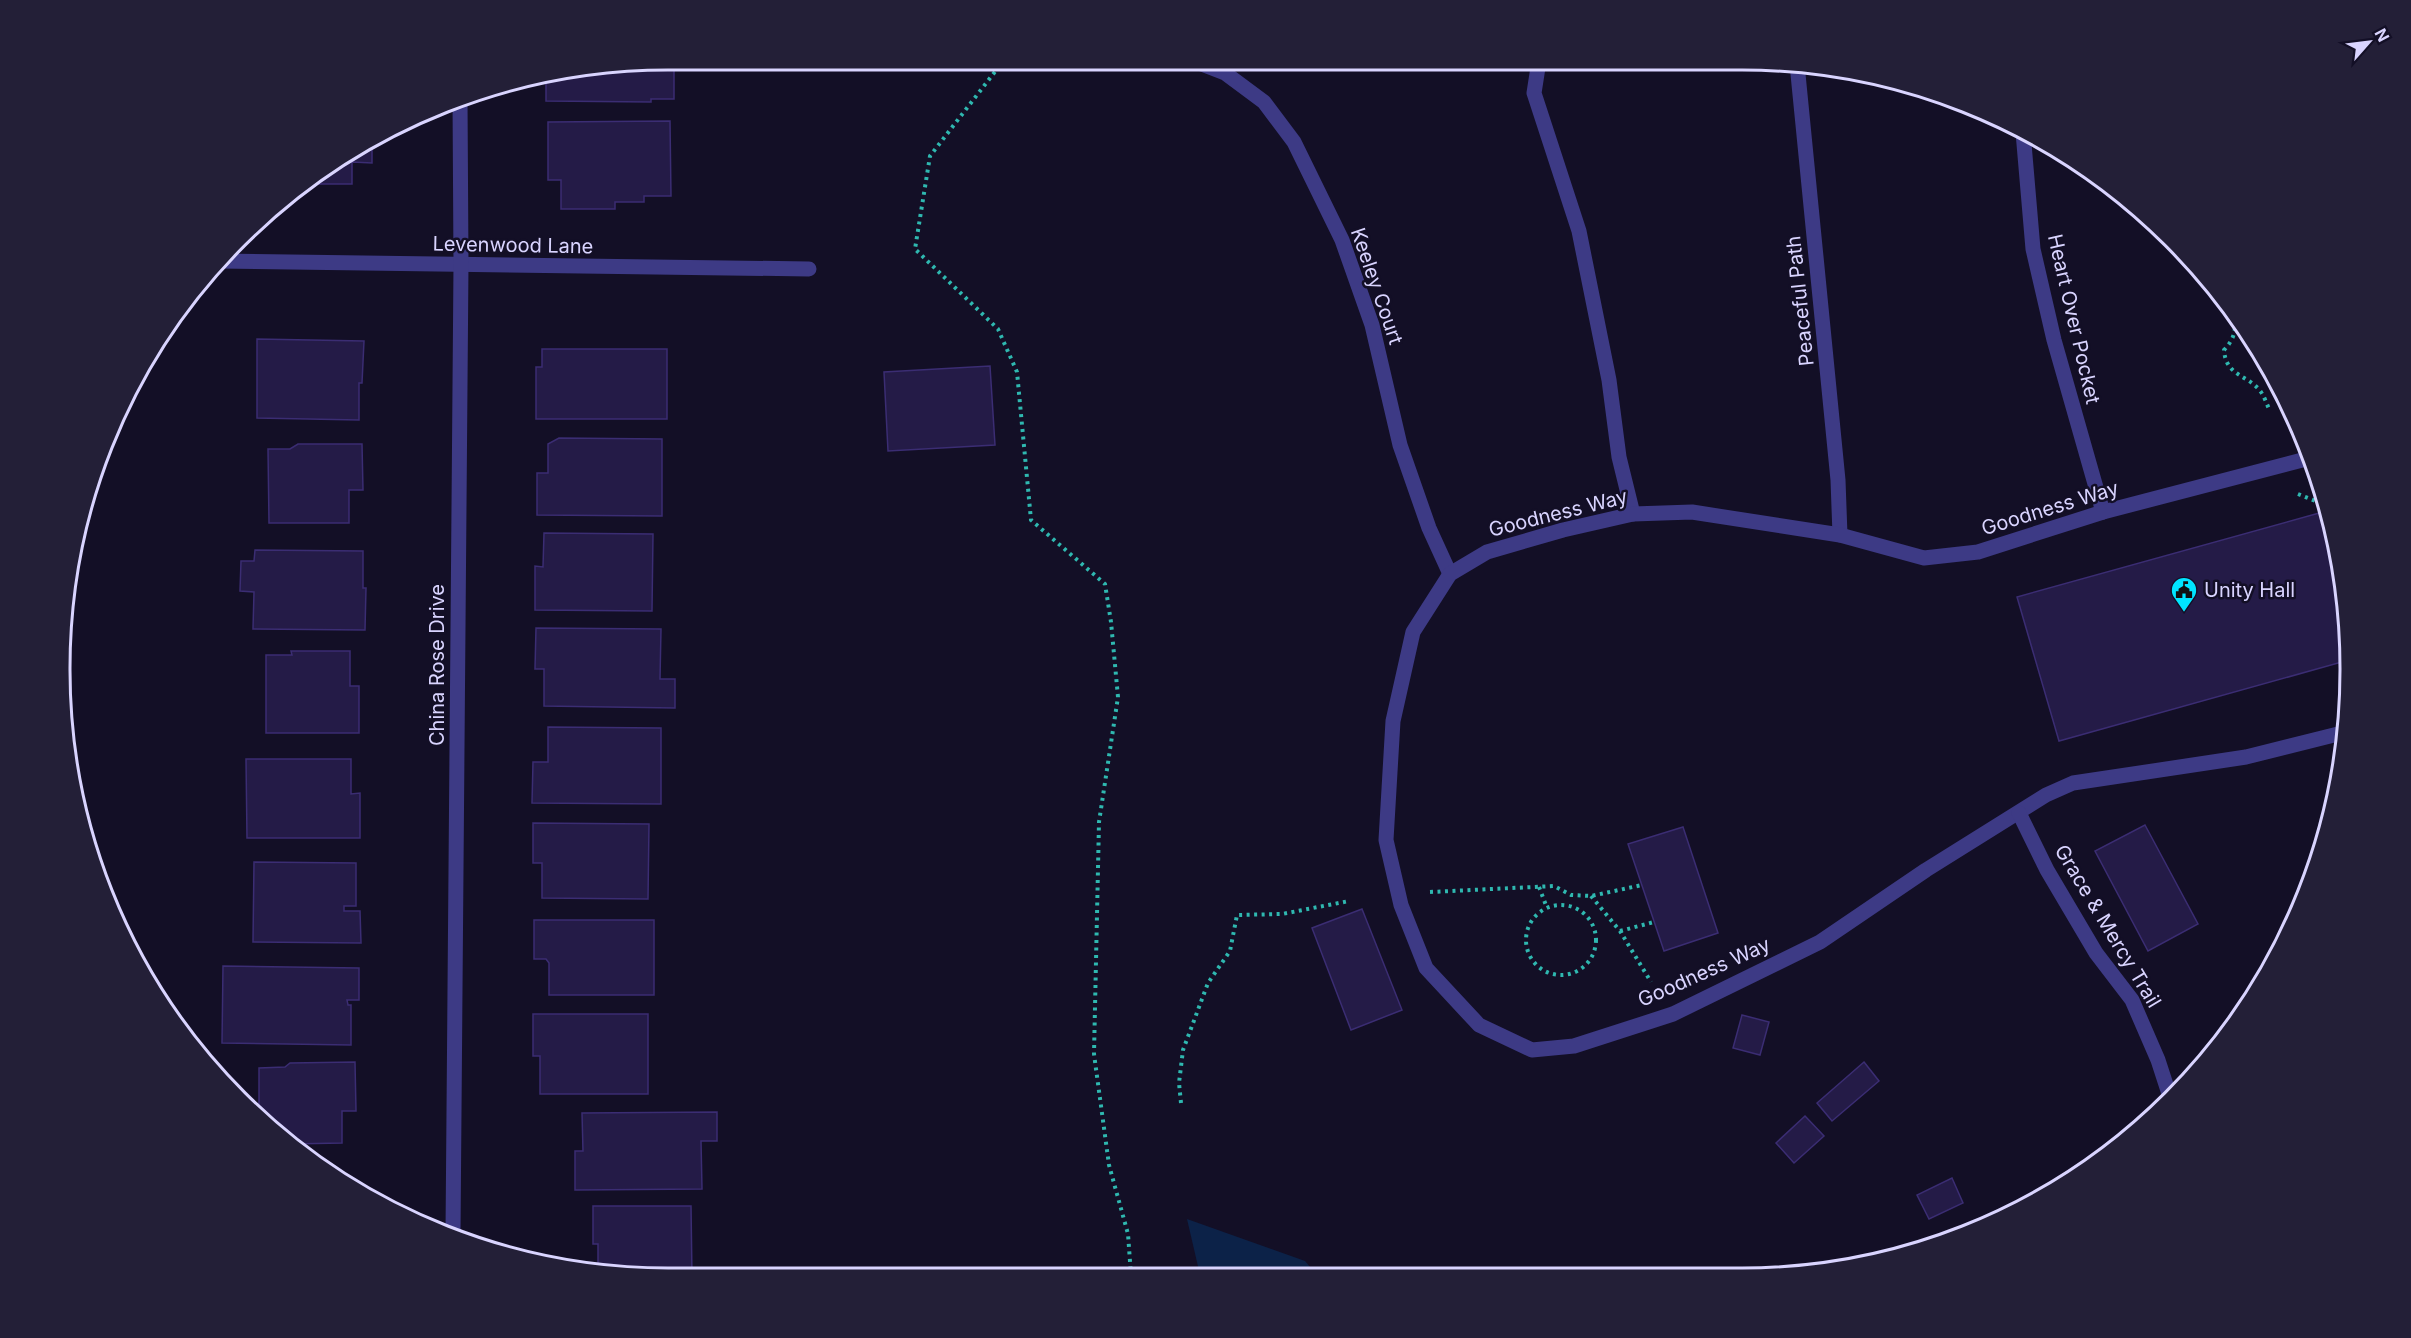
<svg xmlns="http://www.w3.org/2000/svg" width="2411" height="1338" viewBox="0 0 2411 1338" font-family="Inter,sans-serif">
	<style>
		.water { fill: #0c2248 }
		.building { fill: #241b47; stroke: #3b2d73; stroke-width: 1.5 }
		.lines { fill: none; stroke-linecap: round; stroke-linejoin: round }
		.path { stroke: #2fb8b0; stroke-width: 4; stroke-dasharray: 3 4.5; stroke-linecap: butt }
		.minor { stroke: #3d3a85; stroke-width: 15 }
		.labels { text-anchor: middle; stroke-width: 5; stroke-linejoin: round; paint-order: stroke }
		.street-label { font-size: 20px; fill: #d9d4ff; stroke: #130f26 }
		.poi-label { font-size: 20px; fill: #d9d4ff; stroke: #130f26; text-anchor: start }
		.rim { fill: none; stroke: #d9d4ff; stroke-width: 3 }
	</style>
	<rect width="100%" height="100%" fill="#130f26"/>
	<polygon class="water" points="1187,1219 1305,1261 1316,1274 1200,1275"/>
	<g class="building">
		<polygon points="674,60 674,99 651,99 651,102 546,101 546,73"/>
		<polygon points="670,121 671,196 644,196 644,202 615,202 615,209 561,209 561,180 548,180 548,122"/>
		<polygon points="372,138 372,163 352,162 352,184 310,184 310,178"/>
		<polygon points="257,339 364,341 362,383 359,383 359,420 257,418"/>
		<polygon points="542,349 667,349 667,419 536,419 536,367 542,367"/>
		<polygon points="990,366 995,445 888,451 884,372"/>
		<polygon points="559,438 662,439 662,516 537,515 537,473 548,473 548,444"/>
		<polygon points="298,444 362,444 363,490 349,490 349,523 269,523 268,449 290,449"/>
		<polygon points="2330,510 2350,629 2349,660 2059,741 2017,597"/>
		<polygon points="544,533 653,534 652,611 535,610 535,566 543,567"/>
		<polygon points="255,550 363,551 363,588 366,588 365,630 253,629 254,592 240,591 241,561 254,561"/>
		<polygon points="536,628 661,629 660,679 675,679 675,708 544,706 544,669 535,669"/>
		<polygon points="291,651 350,651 350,686 359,686 359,733 266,733 266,655 292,655"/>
		<polygon points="548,727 661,728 661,804 532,803 533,762 548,762"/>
		<polygon points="246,759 351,759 351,794 360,793 360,838 247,838"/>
		<polygon points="533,823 649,824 648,899 542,898 542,863 533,863"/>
		<polygon points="2145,825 2198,924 2148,951 2095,851"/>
		<polygon points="1683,827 1718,933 1664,951 1628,844"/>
		<polygon points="254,862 356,863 356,906 344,906 344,911 360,911 361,943 253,942"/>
		<polygon points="1362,909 1402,1010 1351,1030 1312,928"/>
		<polygon points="534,920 654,920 654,995 549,995 549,963 546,959 534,959"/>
		<polygon points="223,966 359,968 359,1000 347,1000 348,1005 351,1005 351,1045 222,1043"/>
		<polygon points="533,1014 648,1014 648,1094 540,1094 540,1056 533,1056"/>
		<polygon points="1742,1015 1769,1022 1760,1055 1733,1048"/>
		<polygon points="355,1062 356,1111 342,1111 342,1143 289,1144 254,1111 259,1111 259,1068 285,1067 290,1063"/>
		<polygon points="1864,1062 1879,1081 1832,1121 1817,1103"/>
		<polygon points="717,1112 717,1141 701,1141 702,1189 575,1190 575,1151 583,1151 582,1113"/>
		<polygon points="1805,1116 1824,1136 1794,1163 1776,1143"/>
		<polygon points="1952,1178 1963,1203 1929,1219 1917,1195"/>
		<polygon points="593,1206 691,1206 692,1277 630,1277 598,1272 598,1244 593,1244"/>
	</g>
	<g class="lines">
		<g class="path">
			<polyline points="1004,60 930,156 915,249 998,329 1017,372 1031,520 1105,584 1111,622 1118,697 1099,822 1094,1054 1109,1165 1128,1234 1131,1275"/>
			<path d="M 2216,288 C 2232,309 2245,328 2224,350 C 2226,377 2248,374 2261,392 C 2265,398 2267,405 2270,411"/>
			<polyline points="2298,494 2328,506"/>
			<polyline points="1539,887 1547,908"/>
			<polyline points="1430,892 1554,886 1571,895 1591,896 1642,885"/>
			<polyline points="1591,896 1620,931 1651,982"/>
			<circle cx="1561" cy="940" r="35"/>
			<polyline points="1620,931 1654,922"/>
			<polyline points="1181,1103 1179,1083 1183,1050 1208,983 1230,951 1237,915 1282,914 1349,901"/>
		</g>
		<g class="minor">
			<polyline points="1194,61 1225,73 1264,102 1294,142 1342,240 1372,325 1400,445 1429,528 1450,574"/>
			<polyline points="1539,61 1534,93 1579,231 1609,380 1619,457 1633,514"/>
			<polyline points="1797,64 1838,480 1840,535"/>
			<polyline points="2023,132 2033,249 2054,340 2103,512"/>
			<polyline points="218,261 809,269"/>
			<polyline points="2310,458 2103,512 1978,552 1924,558 1840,535 1692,512 1633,514 1563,530 1487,552 1450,574 1413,632 1393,721 1386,840 1401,905 1426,968 1479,1025 1532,1050 1574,1046 1673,1014 1820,942 1926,870 2046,795 2073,783 2246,757 2346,732"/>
			<polyline points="2019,813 2047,870 2096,953 2132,1000 2158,1060 2170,1097"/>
			<polyline points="453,1233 461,264 460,98"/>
		</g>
	</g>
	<defs>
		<g id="civic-pin" transform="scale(1.35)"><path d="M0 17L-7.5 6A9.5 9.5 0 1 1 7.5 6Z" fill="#00e5ff" stroke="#130f26"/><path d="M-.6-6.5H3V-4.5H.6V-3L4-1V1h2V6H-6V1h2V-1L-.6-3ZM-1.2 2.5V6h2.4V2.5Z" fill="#111"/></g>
	</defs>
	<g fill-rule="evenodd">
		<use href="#civic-pin" x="2184" y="590"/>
	</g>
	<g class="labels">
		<g class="street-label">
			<text transform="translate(513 245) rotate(1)" y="7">Levenwood Lane</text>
			<text transform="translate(1377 286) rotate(71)" y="7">Keeley Court</text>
			<text transform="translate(1800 301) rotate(-96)" y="7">Peaceful Path</text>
			<text transform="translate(2074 319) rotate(77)" y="7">Heart Over Pocket</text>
			<text transform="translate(2050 508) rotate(-17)" y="7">Goodness Way</text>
			<text transform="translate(1558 513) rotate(-14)" y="7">Goodness Way</text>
			<text transform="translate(437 665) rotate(-90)" y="7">China Rose Drive</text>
			<text transform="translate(2108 926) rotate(59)" y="7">Grace &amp; Mercy Trail</text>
			<text transform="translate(1704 972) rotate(-24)" y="7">Goodness Way</text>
		</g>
		<g class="poi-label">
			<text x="2204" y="597">Unity Hall</text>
		</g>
	</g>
	<path d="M0 0H2411V1338H0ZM668 70H1742A598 598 0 0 1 2340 668V670A598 598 0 0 1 1742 1268H668A598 598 0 0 1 70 670V668A598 598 0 0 1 668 70Z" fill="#231f37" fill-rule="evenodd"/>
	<path class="rim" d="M668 70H1742A598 598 0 0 1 2340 668V670A598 598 0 0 1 1742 1268H668A598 598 0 0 1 70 670V668A598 598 0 0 1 668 70Z"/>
	<g transform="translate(2369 42) rotate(62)" stroke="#130f26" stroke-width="4.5" paint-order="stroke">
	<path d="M0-4.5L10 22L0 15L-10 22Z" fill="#d9d4ff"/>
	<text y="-9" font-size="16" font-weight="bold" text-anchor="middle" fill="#d9d4ff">N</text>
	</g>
</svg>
